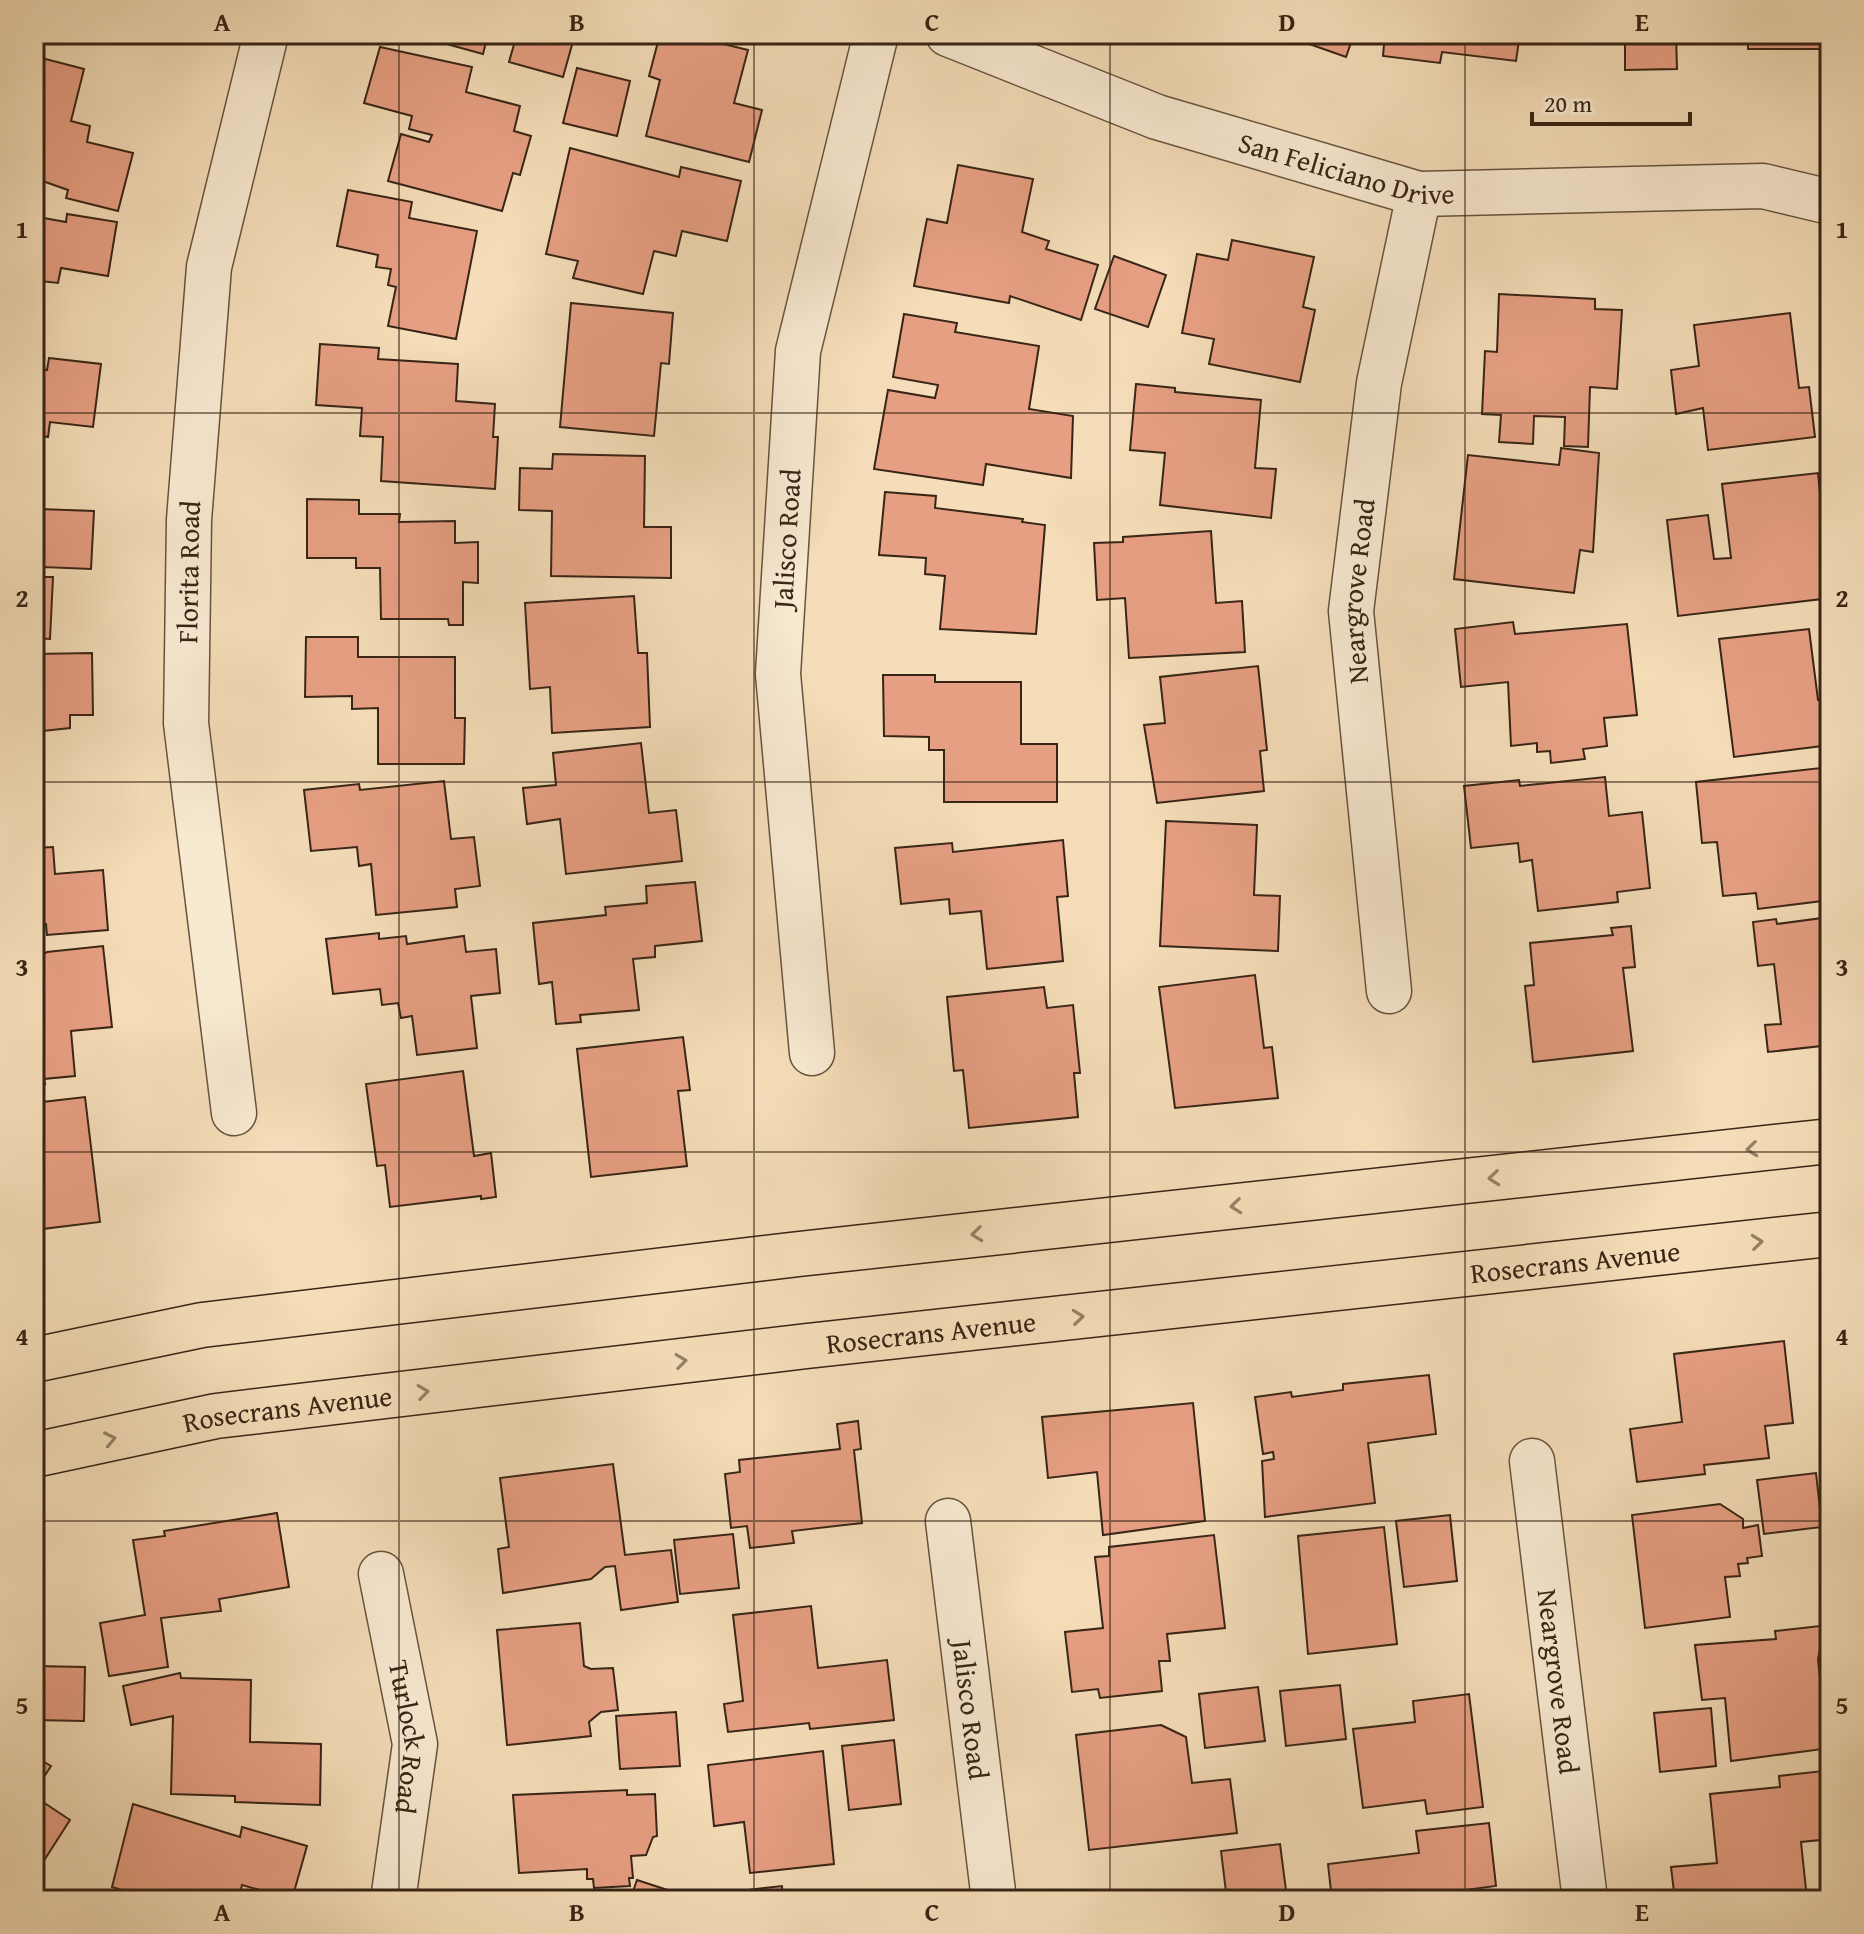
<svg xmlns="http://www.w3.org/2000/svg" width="1864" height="1934" viewBox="0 0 1864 1934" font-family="'Gentium Book Plus',serif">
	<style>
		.building { fill: #e79f83; stroke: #382516; stroke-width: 2 }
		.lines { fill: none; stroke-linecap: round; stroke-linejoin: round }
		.minor-casing { stroke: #67533e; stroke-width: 47 }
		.primary-casing { stroke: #382516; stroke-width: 47 }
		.minor { stroke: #f8e9d1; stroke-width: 44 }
		.primary { stroke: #f4ddb8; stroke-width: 44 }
		.oneway { stroke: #968167 }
		.grid { fill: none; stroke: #382516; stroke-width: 2; stroke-opacity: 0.55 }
		.labels { text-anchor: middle; stroke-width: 6; stroke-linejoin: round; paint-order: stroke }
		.street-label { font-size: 28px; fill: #382516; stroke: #f8e9d1 }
		.neatline { fill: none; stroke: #382516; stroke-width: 3 }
		.grid-label { font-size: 26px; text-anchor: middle; font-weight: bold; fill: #382516 }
	</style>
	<rect width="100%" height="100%" fill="#f4ddb8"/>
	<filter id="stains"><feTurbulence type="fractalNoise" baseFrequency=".0025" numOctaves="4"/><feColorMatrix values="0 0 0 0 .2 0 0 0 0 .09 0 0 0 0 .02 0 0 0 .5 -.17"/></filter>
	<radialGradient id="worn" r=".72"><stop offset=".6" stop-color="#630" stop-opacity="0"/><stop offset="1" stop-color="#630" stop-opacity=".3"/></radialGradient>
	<g class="building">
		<polygon points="410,34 488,34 483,54"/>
		<polygon points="517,34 575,34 563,77 509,62"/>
		<polygon points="660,34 683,34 748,50 734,103 762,110 749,162 646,136 660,80 649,76"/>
		<polygon points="1281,34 1354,34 1346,57"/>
		<polygon points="1385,34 1520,34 1516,61 1442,52 1440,63 1383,56"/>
		<polygon points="1555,34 1676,34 1677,69 1625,70 1625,43 1555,44"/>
		<polygon points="1705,34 1830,34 1830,49 1748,49 1748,41 1705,42"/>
		<polygon points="380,47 472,67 466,92 520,106 514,131 531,136 520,175 513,173 502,211 388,181 401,134 429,142 432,135 409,129 412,116 364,103"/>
		<polygon points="34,56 84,69 71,121 90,126 87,142 133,153 118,211 66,198 68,190 34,178"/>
		<polygon points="577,68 630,81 617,136 563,123"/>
		<polygon points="570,148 679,177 681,167 741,181 727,241 682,231 676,256 654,251 643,294 573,278 578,261 546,254"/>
		<polygon points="958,165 1033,179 1022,232 1049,241 1046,249 1098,265 1081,320 1010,296 1009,303 914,286 927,219 947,223"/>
		<polygon points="348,190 412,202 409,218 477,231 456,339 388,326 396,287 388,285 391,269 376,267 378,255 337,246"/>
		<polygon points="34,201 41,202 38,217 66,222 67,214 117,222 108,276 61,268 58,283 41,281 38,296 34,295"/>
		<polygon points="1232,240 1314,257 1303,307 1315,310 1300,382 1209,364 1214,339 1182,333 1197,254 1228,260"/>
		<polygon points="1114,256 1166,275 1148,327 1095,309"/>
		<polygon points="1499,294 1595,299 1595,309 1622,310 1617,389 1590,387 1588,447 1564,446 1565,417 1534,416 1533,444 1499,442 1501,415 1482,414 1485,351 1497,352"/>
		<polygon points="571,303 673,313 669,364 661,363 654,436 560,427"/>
		<polygon points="1790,313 1799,388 1809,387 1815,437 1708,450 1703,408 1676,414 1671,370 1699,366 1694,325"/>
		<polygon points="904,314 957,323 955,332 1039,346 1029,409 1073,416 1071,478 986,464 983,485 874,469 888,390 935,398 938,385 893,377"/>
		<polygon points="320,344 379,348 378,359 458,364 456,401 495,404 493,437 498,437 495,489 381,481 383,437 360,436 362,408 316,405"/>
		<polygon points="49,358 101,364 93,427 50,422 48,437 36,435 34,448 34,368 47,370"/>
		<polygon points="1136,384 1175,388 1175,392 1261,400 1255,468 1276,469 1271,518 1160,505 1165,453 1130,450"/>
		<polygon points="1561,448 1599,453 1593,552 1580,550 1574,593 1454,579 1468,455 1559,465"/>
		<polygon points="553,454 645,456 644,527 671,527 671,578 551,576 552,511 519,510 520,468 552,469"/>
		<polygon points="1818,473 1830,598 1678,616 1667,520 1708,515 1714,559 1731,558 1722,484"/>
		<polygon points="885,492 936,496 935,508 1023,519 1022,522 1045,525 1036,634 940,629 945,576 925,574 926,558 879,555"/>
		<polygon points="307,499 359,500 359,514 400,514 399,522 455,521 455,543 478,542 478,583 463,582 463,625 449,625 448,619 381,619 380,568 356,568 356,558 307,558"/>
		<polygon points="39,509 94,511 91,569 43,567 43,577 53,577 50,639 34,638 34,515 38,515"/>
		<polygon points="1211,531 1216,603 1242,601 1245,652 1129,658 1125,598 1097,600 1094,543 1123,542 1123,537"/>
		<polygon points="634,596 638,653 647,653 650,727 552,733 550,687 530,689 525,603"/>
		<polygon points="1513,622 1515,634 1627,624 1637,715 1604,718 1607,746 1583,749 1585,759 1551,763 1550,751 1537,752 1537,743 1511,746 1508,682 1461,687 1455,629"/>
		<polygon points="1809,629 1818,700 1830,699 1830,745 1734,757 1719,639"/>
		<polygon points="306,637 358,637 358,657 455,657 455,718 465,718 464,764 378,764 378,708 352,709 352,696 305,697"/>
		<polygon points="92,653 93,715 70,715 70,728 34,732 34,654"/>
		<polygon points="1258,666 1267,750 1260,751 1264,791 1157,803 1144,725 1165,723 1160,677"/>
		<polygon points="883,675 935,675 935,682 1021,682 1021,744 1057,744 1057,802 944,802 944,750 929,750 929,737 884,736"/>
		<polygon points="641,743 649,813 676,810 682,861 566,874 560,819 527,824 523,788 556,785 553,753"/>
		<polygon points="1830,767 1830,900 1758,909 1756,893 1723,896 1717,842 1702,843 1696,782"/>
		<polygon points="1605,777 1609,816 1642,812 1650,888 1617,892 1618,902 1538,911 1532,860 1520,862 1518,843 1471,848 1464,786 1519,780 1520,786"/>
		<polygon points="444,781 451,839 474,837 480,886 455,889 457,907 376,915 371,864 359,866 357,847 311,851 304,790 359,784 360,790"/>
		<polygon points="1166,821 1257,825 1254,895 1280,896 1278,951 1160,946"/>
		<polygon points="1063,840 1068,896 1057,897 1063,961 987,969 981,911 950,914 949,899 901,904 895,848 952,843 953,852"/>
		<polygon points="53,847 55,874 103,870 108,930 47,935 46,924 34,925 34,848"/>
		<polygon points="695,882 702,941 655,946 655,957 633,959 639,1010 580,1015 581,1022 556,1024 552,982 539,984 533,923 606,915 605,907 647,903 646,886"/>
		<polygon points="1830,917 1830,1045 1768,1052 1765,1025 1781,1024 1774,964 1758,966 1753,922 1776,919 1777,924"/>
		<polygon points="1631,926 1635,967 1623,968 1633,1051 1533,1062 1525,986 1534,985 1530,943 1613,935 1611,928"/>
		<polygon points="379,933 379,939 406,936 407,944 464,936 466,952 496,949 500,993 471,996 477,1048 417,1055 412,1016 401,1018 398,1003 382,1005 380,989 333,994 326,939"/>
		<polygon points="103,946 112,1027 71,1031 75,1076 44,1079 45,1084 34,1085 34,960 47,952"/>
		<polygon points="1255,975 1264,1048 1272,1047 1278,1098 1175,1108 1159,987"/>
		<polygon points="1044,987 1047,1008 1073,1005 1080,1073 1074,1073 1078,1117 969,1128 963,1070 954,1071 947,997"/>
		<polygon points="683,1037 690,1090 678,1091 687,1166 591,1177 577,1049"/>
		<polygon points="463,1071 474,1156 491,1153 496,1197 481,1199 481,1196 390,1207 385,1165 377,1166 366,1084"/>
		<polygon points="85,1097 100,1222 34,1230 34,1103"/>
		<polygon points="1784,1341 1793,1423 1765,1426 1769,1458 1704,1465 1705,1474 1637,1482 1630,1429 1682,1422 1674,1354"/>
		<polygon points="1429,1375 1436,1434 1368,1443 1375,1503 1265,1517 1262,1461 1274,1459 1273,1452 1263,1454 1255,1397 1291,1392 1292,1397 1343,1390 1343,1384"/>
		<polygon points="1193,1403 1205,1521 1103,1535 1097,1472 1048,1478 1042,1417"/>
		<polygon points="1830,1412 1830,1459 1824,1413"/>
		<polygon points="858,1421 861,1449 854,1450 862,1523 792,1531 794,1543 750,1548 747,1526 731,1528 725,1474 740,1472 739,1460 840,1449 837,1424"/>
		<polygon points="613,1464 625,1555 671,1550 678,1602 621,1610 615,1566 605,1567 591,1579 503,1593 498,1549 509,1547 500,1478"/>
		<polygon points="1816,1473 1822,1527 1764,1534 1757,1480"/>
		<polygon points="1720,1504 1743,1519 1743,1528 1758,1525 1762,1556 1747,1558 1748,1563 1738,1564 1740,1576 1725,1577 1730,1617 1645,1628 1632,1515"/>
		<polygon points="277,1513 289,1587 219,1599 221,1611 161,1618 168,1667 109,1676 100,1623 145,1615 133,1540 165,1536 164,1531"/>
		<polygon points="1450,1515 1457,1581 1404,1587 1396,1521"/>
		<polygon points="1384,1527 1397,1644 1308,1654 1298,1536"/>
		<polygon points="733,1534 739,1588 680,1594 674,1540"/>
		<polygon points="1214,1535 1225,1628 1167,1634 1170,1661 1159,1661 1162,1691 1100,1698 1098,1689 1072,1692 1065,1632 1103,1628 1095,1557 1109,1556 1109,1547"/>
		<polygon points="811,1606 818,1668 887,1660 894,1720 810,1729 809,1723 728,1732 724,1704 743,1701 733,1615"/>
		<polygon points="580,1623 584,1666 591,1669 613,1668 618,1710 601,1712 589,1722 591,1736 507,1745 497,1630"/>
		<polygon points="1820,1626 1823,1634 1818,1659 1820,1680 1830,1680 1830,1707 1820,1708 1823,1749 1731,1761 1725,1698 1702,1700 1695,1645 1776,1639 1775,1631"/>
		<polygon points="34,1666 85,1667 84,1721 34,1720"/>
		<polygon points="180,1673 181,1678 251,1680 250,1742 321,1744 320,1805 235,1802 235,1796 171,1794 173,1716 131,1725 123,1686"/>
		<polygon points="1340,1685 1346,1739 1286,1746 1280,1691"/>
		<polygon points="1258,1687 1265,1741 1205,1748 1199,1694"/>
		<polygon points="1469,1694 1483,1807 1427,1814 1425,1800 1363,1808 1353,1729 1415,1722 1413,1701"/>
		<polygon points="1711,1708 1716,1766 1660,1772 1654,1713"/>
		<polygon points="676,1712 680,1766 620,1769 616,1716"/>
		<polygon points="1161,1725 1186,1737 1192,1783 1230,1779 1237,1833 1089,1850 1076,1735"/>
		<polygon points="894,1740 901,1804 849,1810 842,1746"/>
		<polygon points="823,1751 834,1864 750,1873 744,1822 714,1826 708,1765"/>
		<polygon points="34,1756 51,1766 34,1792"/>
		<polygon points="1823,1771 1830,1839 1801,1842 1807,1899 1675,1900 1671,1867 1717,1863 1710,1794 1780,1787 1779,1776"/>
		<polygon points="627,1790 627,1795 655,1794 657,1836 653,1837 646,1855 631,1856 633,1878 629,1878 630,1886 594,1888 593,1879 587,1879 587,1869 519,1873 513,1795"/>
		<polygon points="34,1796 70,1820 34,1876"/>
		<polygon points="133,1804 240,1837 242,1827 307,1846 292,1899 242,1885 238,1900 153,1900 112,1887"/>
		<polygon points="1489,1823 1496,1886 1449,1892 1450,1900 1332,1900 1328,1864 1419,1853 1416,1831"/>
		<polygon points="1280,1844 1287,1898 1227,1900 1221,1851"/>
		<polygon points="637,1880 695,1899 695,1900 630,1900"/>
		<polygon points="782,1886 783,1900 723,1900 722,1893"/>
		<polygon points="1206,1894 1207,1900 1163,1900 1163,1898"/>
	</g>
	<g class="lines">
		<g class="minor-casing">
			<g id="minor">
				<path id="s1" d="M 948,34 L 1157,117 L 1419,194 L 1763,186 L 1830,202"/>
				<path id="s2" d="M 1389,991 L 1351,611 L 1379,383 L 1419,194"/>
				<path id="s3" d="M 812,1053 L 778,674 L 798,351 L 876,34"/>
				<path id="s4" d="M 234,1113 L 186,723 L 189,520 L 209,267 L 266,34"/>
				<path id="s5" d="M 1532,1461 L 1585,1900"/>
				<path id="s6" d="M 948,1521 L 994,1900"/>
				<path id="s7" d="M 381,1574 L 415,1744 L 393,1900"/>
			</g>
		</g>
		<g class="primary-casing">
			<g id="primary">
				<polyline points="34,1360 202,1325 799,1254 1830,1141"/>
				<path id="s8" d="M 34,1455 L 216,1416 L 807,1346 L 1830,1234"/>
			</g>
		</g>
		<use href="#minor" class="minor"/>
		<use href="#primary" class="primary"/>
	</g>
	<defs><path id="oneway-chevron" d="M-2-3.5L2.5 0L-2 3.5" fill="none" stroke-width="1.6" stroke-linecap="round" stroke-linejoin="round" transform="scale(2)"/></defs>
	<g class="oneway">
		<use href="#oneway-chevron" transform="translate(1752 1149) rotate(174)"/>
		<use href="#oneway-chevron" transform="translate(1494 1178) rotate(174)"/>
		<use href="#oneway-chevron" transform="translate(1236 1206) rotate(174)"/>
		<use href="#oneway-chevron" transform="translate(977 1234) rotate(174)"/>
		<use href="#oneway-chevron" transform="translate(1757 1242) rotate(-6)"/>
		<use href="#oneway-chevron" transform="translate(1078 1317) rotate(-6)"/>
		<use href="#oneway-chevron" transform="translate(681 1361) rotate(-7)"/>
		<use href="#oneway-chevron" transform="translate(423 1392) rotate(-7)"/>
		<use href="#oneway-chevron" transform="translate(110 1439) rotate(-12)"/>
	</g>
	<path class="grid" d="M 399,34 L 399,1900M 754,34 L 754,1900M 1110,34 L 1110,1900M 1465,34 L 1465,1900M 34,413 L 1830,413M 34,782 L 1830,782M 34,1152 L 1830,1152M 34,1521 L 1830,1521"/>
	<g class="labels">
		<g class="street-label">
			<text dy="10" stroke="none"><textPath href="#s1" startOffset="422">San Feliciano Drive</textPath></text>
			<text dy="10" stroke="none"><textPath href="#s3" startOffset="516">Jalisco Road</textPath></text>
			<text dy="10" stroke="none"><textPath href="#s4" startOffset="544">Florita Road</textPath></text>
			<text dy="10" stroke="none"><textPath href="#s2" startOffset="402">Neargrove Road</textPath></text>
			<text dy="10" stroke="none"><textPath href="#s8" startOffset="1554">Rosecrans Avenue</textPath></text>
			<text dy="10" stroke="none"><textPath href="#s8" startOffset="906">Rosecrans Avenue</textPath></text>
			<text dy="10" stroke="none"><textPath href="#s8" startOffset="258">Rosecrans Avenue</textPath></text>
			<text dy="10" stroke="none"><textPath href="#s5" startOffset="222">Neargrove Road</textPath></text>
			<text dy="10" stroke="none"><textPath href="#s6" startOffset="190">Jalisco Road</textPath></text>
			<text dy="10" stroke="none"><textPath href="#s7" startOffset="166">Turlock Road</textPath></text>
		</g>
	</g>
	<rect width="1864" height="1934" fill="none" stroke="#f4ddb8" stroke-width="88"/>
	<path d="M1532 112v12h158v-12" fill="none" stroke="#382516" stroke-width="4"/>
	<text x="1544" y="112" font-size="24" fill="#382516" stroke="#f8e9d1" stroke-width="6" paint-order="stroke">20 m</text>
	<rect x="44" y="44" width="1776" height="1846" class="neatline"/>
	<g class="grid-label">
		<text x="222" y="31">A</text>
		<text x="577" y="31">B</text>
		<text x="932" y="31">C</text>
		<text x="1287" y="31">D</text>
		<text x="1642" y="31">E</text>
		<text x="22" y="238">1</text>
		<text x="1842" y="238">1</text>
		<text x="22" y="607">2</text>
		<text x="1842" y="607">2</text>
		<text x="22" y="976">3</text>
		<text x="1842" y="976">3</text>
		<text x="22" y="1345">4</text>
		<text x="1842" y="1345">4</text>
		<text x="22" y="1714">5</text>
		<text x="1842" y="1714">5</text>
		<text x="222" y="1921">A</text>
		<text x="577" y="1921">B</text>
		<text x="932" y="1921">C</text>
		<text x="1287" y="1921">D</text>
		<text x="1642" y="1921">E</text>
	</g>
	<rect width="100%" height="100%" filter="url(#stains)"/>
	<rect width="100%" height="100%" fill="url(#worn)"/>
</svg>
